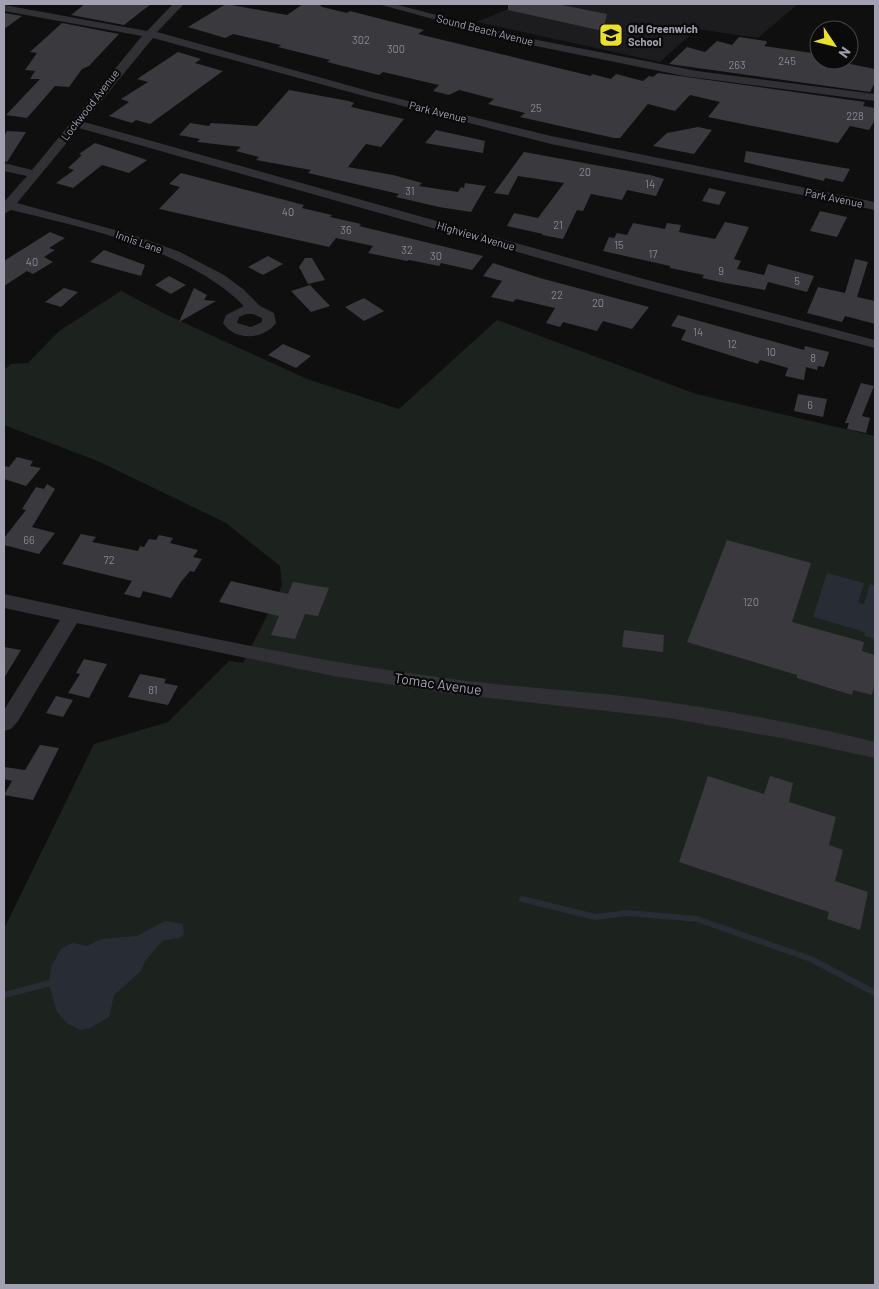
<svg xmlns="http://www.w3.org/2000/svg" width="879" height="1289" viewBox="0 0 879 1289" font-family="Barlow,sans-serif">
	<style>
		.built { fill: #1c1b1d }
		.green { fill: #1c231e }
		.water { fill: #282c35 }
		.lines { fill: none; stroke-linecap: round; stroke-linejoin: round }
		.stream { stroke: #282c35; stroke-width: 6 }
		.building { fill: #3a393d }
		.street { fill: #313035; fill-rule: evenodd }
		.labels { text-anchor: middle; stroke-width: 4.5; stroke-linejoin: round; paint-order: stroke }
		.far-poi-label { font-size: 11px; font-weight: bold; fill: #a1a1b1; stroke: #0a0a0b; text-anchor: start }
		.far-street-label { font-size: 11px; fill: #a1a1b1; stroke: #0a0a0b }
		.number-label { font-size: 11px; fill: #878794 }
		.street-label { font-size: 14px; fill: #a1a1b1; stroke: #0a0a0b }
	</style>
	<rect width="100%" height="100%" fill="#0f0f10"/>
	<polygon class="built" points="520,4 798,4 758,38 697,29 660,62 477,22"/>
	<polygon class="green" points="121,291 167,315 307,379 399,409 497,320 696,394 875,436 875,1285 4,1285 4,929 94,744 168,722 229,661 243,663 282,586 280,566 226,523 100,462 4,425 4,370 11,364 28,363 59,331"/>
	<g class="water">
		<polygon points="827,573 864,583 858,603 864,604 870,584 875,586 875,639 864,636 865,632 813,617"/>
		<polygon points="165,921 183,924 184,933 182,937 162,941 145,961 141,971 114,995 109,1017 90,1028 81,1030 68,1024 57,1012 49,984 51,967 61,949 72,943 87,946 101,939 137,936"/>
	</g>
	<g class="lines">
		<g class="stream">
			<polyline points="522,899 595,917 628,913 697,919 811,959 875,993"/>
			<polyline points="4,995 54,982"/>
		</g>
	</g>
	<g class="building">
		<polygon points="85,4 151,4 124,25 71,15"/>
		<polygon points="226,4 287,15 303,4 319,4 322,7 347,13 350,11 424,30 418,34 591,76 592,74 611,79 616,74 643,81 649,76 653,77 658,73 865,102 863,106 875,108 875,120 869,130 850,126 838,143 708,117 720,102 690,95 675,111 648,104 620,138 614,138 520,117 525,113 488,104 494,99 459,90 449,95 433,91 439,85 383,72 379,75 327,62 330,60 278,47 281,45 233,34 225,38 188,27"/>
		<polygon points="508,4 557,4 607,14 603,31 508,10"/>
		<polygon points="4,13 22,16 4,29"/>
		<polygon points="62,23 119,34 89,66 82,69 69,87 55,86 27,118 6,115 40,79 30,79 35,71 25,70 37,53 30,52"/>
		<polygon points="739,37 766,41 767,43 764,46 819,54 819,60 831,60 875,69 875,82 870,92 669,64 687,47 705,52 717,41 732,45"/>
		<polygon points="178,52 201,59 195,63 223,71 150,124 136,120 132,123 109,116 129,102 121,99 148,82 137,79"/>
		<polygon points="289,90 349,101 354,103 351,107 404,119 381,147 366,144 348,167 393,175 422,183 419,186 458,192 461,187 464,188 465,183 486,186 471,212 439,207 396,197 399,194 308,173 311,170 256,160 259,157 236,151 241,147 197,142 200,139 179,135 190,123 209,126 211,123 257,126"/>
		<polygon points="698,127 712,130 694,154 653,146 667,133"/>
		<polygon points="436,130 485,141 483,153 425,143"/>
		<polygon points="7,131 26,132 7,162 4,161 4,136"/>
		<polygon points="95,143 147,160 129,173 102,165 73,188 56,183 74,170 68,168 82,155 79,154"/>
		<polygon points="746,151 850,169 843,182 825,178 824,181 744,162"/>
		<polygon points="524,152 650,175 664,179 656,196 627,190 622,200 591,194 583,211 577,210 563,239 542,235 543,234 507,226 514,213 538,218 564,183 518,176 508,195 494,193"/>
		<polygon points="181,173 304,205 302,208 332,215 330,217 361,224 359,226 483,256 472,270 441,263 439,266 409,260 407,261 368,253 373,246 336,238 329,247 159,209 180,187 169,184"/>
		<polygon points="709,188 726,192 719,205 702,201"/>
		<polygon points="820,211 847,217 837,237 810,231"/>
		<polygon points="725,222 749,227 734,259 741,261 737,269 764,275 768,264 814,276 807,292 768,282 765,290 725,283 702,278 704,275 670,268 670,266 603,251 609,237 614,238 617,233 627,235 633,223 665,229 667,223 681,225 679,232 715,239"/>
		<polygon points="50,232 65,238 49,248 55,250 44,257 53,262 33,274 27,271 4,286 4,261"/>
		<polygon points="104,250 145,265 141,276 90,262"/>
		<polygon points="268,256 283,264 263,275 248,267"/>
		<polygon points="305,258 312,258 325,280 308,284 299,267"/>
		<polygon points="855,259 868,262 857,297 875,301 875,324 845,316 842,322 807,313 818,287 845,293"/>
		<polygon points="493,263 540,278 649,307 632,329 603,321 597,331 563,322 560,327 546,323 555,308 516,299 513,302 491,297 502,281 483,276"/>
		<polygon points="169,276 186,285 171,294 155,285"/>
		<polygon points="310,285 330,306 311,312 291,291"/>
		<polygon points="64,288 78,292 61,307 45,302"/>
		<polygon points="194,288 207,295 204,300 216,301 179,322"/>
		<polygon points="364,298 384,311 364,321 345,307"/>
		<polygon points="678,315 804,350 805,346 829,352 824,367 818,366 817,370 806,367 804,380 785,376 788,368 760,360 758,364 681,340 686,330 671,326"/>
		<polygon points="283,344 311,356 296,368 268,355"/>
		<polygon points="861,383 874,386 862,416 870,418 866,433 847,429 849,423 845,423"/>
		<polygon points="798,394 827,399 823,417 794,411"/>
		<polygon points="17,457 33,461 30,466 41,468 26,486 4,479 4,466 9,467"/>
		<polygon points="47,484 55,489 32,527 55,533 39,554 4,545 4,538 26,510 22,509 36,487 44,489"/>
		<polygon points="81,534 96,537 92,542 138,551 140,546 144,547 149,539 156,540 159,535 173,538 170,543 198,550 193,557 202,559 194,572 190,571 181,582 171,598 143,591 140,598 124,594 132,581 62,564"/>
		<polygon points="727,540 811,563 792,622 864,642 862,651 875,655 875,681 872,695 853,690 852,695 797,678 797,675 687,642"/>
		<polygon points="231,581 288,594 293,582 329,588 318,616 305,614 295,639 271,635 279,616 219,602"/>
		<polygon points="624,630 664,635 663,652 622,647"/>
		<polygon points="4,647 21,650 4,678"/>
		<polygon points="84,659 107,664 89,698 68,693 80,674 76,673"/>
		<polygon points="140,674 166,679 164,683 178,686 168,705 128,697"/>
		<polygon points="56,696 73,700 63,717 46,713"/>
		<polygon points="40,745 59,748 33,800 4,795 12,781 4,779 4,767 25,770"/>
		<polygon points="708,776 764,794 770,776 793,783 789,802 836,817 829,845 843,850 835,881 868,892 860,930 827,919 829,912 679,862"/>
	</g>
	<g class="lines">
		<g class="street">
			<path d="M 173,4 L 184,4 L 157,32 L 372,92 L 551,136 L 875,202 L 875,210 L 551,144 L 364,96 L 153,38 L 84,122 L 644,279 L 875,340 L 875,348 L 634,285 L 79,128 L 17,203 L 133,235 L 180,252 L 224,275 L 243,289 L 260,306 L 274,313 L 276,323 C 264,340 234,341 223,323 L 226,315 L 244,306 C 189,250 85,228 11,210 L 4,214 L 4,202 L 27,176 L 4,171 L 4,163 L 32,170 L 142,36 L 4,11 L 4,5 L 147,31 ZM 246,314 L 253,314 L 262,318 L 262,322 L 251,327 L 237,323 L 239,317 Z"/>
			<polygon points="378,4 394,4 522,37 697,71 875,94 875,101 684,76 521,43"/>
			<path d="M 4,594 C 150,625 296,659 445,678 C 509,687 575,690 639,698 C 719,709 798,723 875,742 L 875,758 L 787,739 L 669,718 L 445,693 L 334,676 L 77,623 L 18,721 L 11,729 L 4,731 L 4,710 L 60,620 L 4,608 Z"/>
		</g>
	</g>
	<defs>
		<g id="school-square" transform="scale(1.25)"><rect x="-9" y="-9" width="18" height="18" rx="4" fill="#e9df2e" stroke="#0a0a0b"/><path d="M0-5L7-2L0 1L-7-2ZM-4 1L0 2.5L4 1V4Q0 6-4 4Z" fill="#111"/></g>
	</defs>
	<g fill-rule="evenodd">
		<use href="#school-square" x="611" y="35"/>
	</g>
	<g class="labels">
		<g class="far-poi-label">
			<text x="628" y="33">Old Greenwich<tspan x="628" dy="13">School</tspan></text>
		</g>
		<g class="far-street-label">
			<text transform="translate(485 30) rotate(14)" y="4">Sound Beach Avenue</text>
			<text transform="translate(90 105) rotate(-52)" y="4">Lockwood Avenue</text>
			<text transform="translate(438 112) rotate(14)" y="4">Park Avenue</text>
			<text transform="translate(834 198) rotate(12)" y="4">Park Avenue</text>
			<text transform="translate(476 236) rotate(16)" y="4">Highview Avenue</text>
			<text transform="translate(139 242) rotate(19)" y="4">Innis Lane</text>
		</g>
		<g class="number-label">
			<text x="361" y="44">302</text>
			<text x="396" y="53">300</text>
			<text x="787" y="65">245</text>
			<text x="737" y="69">263</text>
			<text x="536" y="112">25</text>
			<text x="855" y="120">228</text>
			<text x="585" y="176">20</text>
			<text x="650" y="188">14</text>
			<text x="410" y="195">31</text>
			<text x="288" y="216">40</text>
			<text x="558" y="229">21</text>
			<text x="346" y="234">36</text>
			<text x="619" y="249">15</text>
			<text x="407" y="254">32</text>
			<text x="653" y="258">17</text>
			<text x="436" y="260">30</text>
			<text x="32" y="266">40</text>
			<text x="721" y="275">9</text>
			<text x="797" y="285">5</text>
			<text x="557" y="299">22</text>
			<text x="598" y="307">20</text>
			<text x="698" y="336">14</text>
			<text x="732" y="348">12</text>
			<text x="771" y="356">10</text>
			<text x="813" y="362">8</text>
			<text x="810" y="409">6</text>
			<text x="29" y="544">66</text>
			<text x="109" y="564">72</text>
			<text x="751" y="606">120</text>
			<text x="153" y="694">81</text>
		</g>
		<g class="street-label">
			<text transform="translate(438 684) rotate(8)" y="5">Tomac Avenue</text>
		</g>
	</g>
	<rect width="879" height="1289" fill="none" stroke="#a1a1b1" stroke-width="10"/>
	<g transform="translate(834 45) rotate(125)"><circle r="24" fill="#0a0a0b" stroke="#46464d"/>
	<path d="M0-4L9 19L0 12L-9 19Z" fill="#e9df2e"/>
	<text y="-8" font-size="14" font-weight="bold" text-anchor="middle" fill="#a1a1b1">N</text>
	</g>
</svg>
